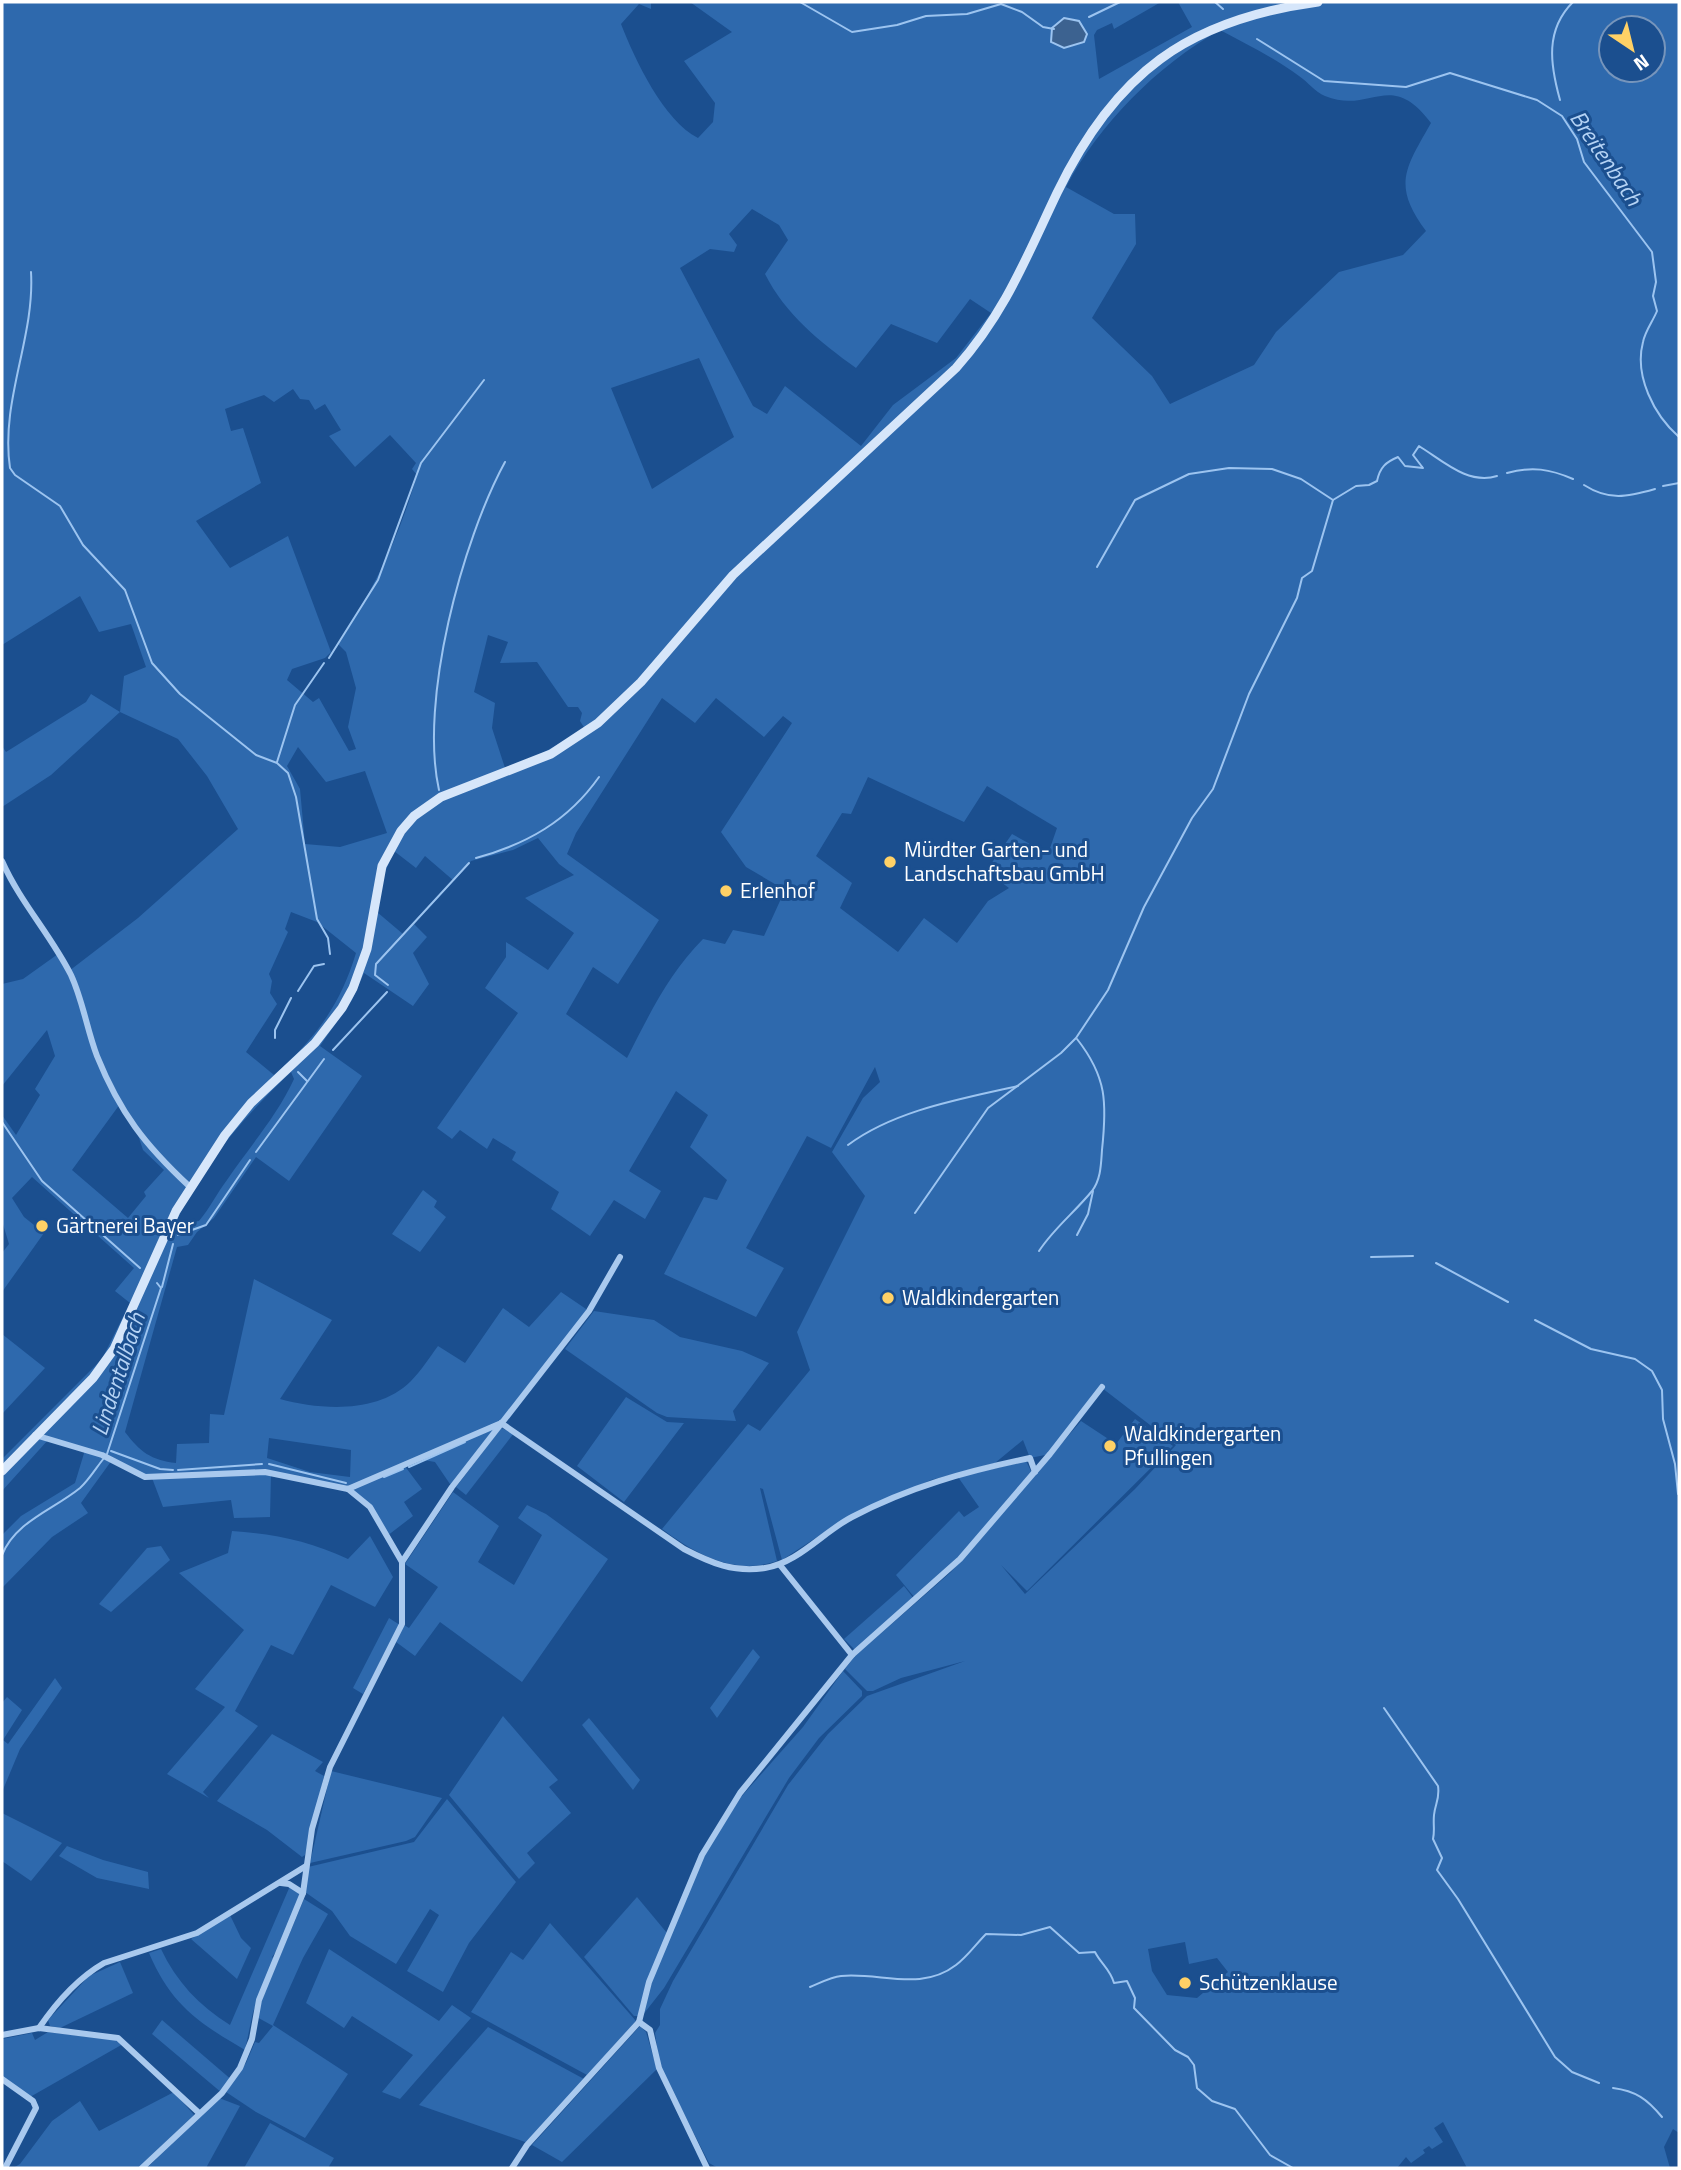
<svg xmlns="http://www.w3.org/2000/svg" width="1681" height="2170" viewBox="0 0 1681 2170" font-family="'Titillium Web',sans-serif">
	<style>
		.green { fill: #2e69ad; fill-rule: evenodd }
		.water { fill: #3c6290; stroke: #9cc4f0; stroke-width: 2 }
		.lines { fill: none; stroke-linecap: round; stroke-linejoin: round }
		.stream { stroke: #9cc4f0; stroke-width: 2 }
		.street { stroke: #a9c9ee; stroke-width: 6 }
		.secondary { stroke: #d6e6fa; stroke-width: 9 }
		.poi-dot { fill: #ffd166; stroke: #1b4f8f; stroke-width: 2.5 }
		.labels { text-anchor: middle; stroke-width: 6; stroke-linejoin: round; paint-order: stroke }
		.poi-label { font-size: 21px; fill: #fff; stroke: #1b4f8f; text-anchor: start }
		.water-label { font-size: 23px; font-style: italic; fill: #b5d3f5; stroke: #1b4f8f }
	</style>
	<rect width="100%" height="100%" fill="#1b4f8f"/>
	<g class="green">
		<path d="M 2,2 L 651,2 L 651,9 L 639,4 L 621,24 C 635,60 664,121 698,138 L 713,122 L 715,103 L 684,61 L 732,32 L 690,2 L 1161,2 L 1114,29 L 1112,23 L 1097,30 L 1094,35 L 1099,79 L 1192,27 L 1178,2 L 1679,2 L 1679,2133 L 1673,2129 L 1664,2147 L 1670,2168 L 1467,2168 L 1443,2122 L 1434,2128 L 1443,2142 L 1432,2149 L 1429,2146 L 1423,2150 L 1425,2153 L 1411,2163 L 1406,2157 L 1397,2168 L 718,2168 L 709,2163 L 660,2067 L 655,2033 L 660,2025 L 660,2009 L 673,1981 L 788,1785 L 828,1734 L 867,1696 L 965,1661 L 901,1678 L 873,1691 L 867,1691 L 845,1669 L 854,1657 L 951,1572 L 1081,1421 L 1116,1444 L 1135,1419 L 1173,1446 L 1027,1591 L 1001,1565 L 1025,1594 L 1135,1489 L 1176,1445 L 1102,1388 L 1050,1454 L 1030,1458 L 1023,1440 L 995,1463 L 931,1480 L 849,1516 L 782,1560 L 763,1489 L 760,1488 L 777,1561 C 734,1576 696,1554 662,1529 L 748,1424 L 760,1431 L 810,1370 L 797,1332 L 865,1196 L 832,1152 L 863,1098 L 880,1082 L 875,1067 L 831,1148 L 807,1136 L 746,1248 L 784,1268 L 756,1317 L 664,1274 L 704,1197 L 717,1200 L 727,1180 L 690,1147 L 708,1115 L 676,1091 L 629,1171 L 661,1191 L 645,1219 L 614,1200 L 590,1236 L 551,1209 L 559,1192 L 512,1160 L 516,1152 L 493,1138 L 487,1149 L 460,1130 L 452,1139 L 437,1128 L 518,1013 L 485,988 L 506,957 L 506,942 L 548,970 L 574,933 L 525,898 L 574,875 L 559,864 L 538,838 L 513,850 L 471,861 L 454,881 L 425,856 L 416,868 L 394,851 L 383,877 L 377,912 L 403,934 L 414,924 L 427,937 L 413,953 L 429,984 L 413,1006 L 364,973 L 352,1000 L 320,1046 L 362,1076 L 289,1181 L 256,1157 L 214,1218 L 197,1232 L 188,1245 L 177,1247 L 125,1432 C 140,1452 151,1460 176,1463 L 177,1444 L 209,1443 L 210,1414 L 224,1415 L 254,1279 L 332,1320 L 280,1399 C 321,1410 378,1414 411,1381 C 421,1371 429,1358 438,1346 L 465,1363 L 503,1308 L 529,1327 L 561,1292 L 589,1311 L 452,1487 L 435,1462 L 418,1459 L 404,1465 L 422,1489 L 404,1502 L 413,1516 L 387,1536 L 370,1507 L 347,1488 L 271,1473 L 270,1517 L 234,1518 L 231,1500 L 163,1507 L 152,1478 L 112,1460 L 81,1503 L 88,1513 L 52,1537 L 2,1588 L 2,1535 L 21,1516 L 75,1483 L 85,1450 L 48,1440 L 2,1491 L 2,1459 L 102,1359 L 130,1303 L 115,1291 L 134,1268 L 32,1177 L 12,1198 L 24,1217 L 44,1233 L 2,1292 L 2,1253 L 9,1244 L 2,1221 L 2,1115 L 16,1135 L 40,1095 L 35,1089 L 55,1056 L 47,1030 L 2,1086 L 2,984 L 23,979 L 58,954 L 69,971 L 138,918 L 238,829 L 207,776 L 178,739 L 120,712 L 51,775 L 2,807 L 2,746 L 6,752 L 86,702 L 91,694 L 120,712 L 124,676 L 146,667 L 131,624 L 99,632 L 80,596 L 2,645 ZM 1611,28 L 1653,28 L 1653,70 L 1611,70 ZM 1220,30 C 1246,44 1275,58 1299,76 C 1308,82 1315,92 1325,96 C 1371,115 1390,68 1431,123 C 1405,169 1392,185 1426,231 L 1403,255 L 1339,272 L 1276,332 L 1254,365 L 1170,404 L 1152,376 L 1092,318 L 1136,244 L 1135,214 L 1114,214 L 1066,187 C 1100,123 1157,66 1220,30 ZM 752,209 L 779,225 L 788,240 L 765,274 C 785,314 820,342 856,368 L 891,324 L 937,343 L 970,299 L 991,313 L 956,358 L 893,405 L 861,446 L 785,386 L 767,414 L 753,406 L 680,268 L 710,249 L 734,252 L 737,245 L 729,234 ZM 699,358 L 734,437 L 652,489 L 611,388 ZM 293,389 L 300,399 L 309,400 L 315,410 L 325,404 L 341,430 L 329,436 L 355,467 L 390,435 L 416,463 L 412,469 L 417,475 C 399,538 374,589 338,644 L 346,652 L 356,688 L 348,727 L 356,749 L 349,751 L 319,698 L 313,702 L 287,680 L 292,669 L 325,658 L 331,652 L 288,536 L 230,568 L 196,521 L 261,483 L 243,428 L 231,431 L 225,409 L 264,395 L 274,402 ZM 488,635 L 508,642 L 500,663 L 537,662 L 568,707 L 578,707 L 582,713 L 580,721 L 585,729 L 530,760 L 505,768 L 492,728 L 495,703 L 474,692 ZM 662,698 L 695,723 L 716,698 L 764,737 L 783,716 L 792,723 L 721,832 L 746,867 L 785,890 L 764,936 L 733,930 L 725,944 L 703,939 C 669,973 649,1015 627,1058 L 566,1014 L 593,967 L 618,984 L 659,920 L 567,854 L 576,833 ZM 298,747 L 326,782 L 365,771 L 387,833 L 340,847 L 305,844 L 300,789 L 287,766 ZM 868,777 L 964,822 L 987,786 L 1057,828 L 1048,854 L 1012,834 L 986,871 L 1009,888 L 988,901 L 957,943 L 924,918 L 898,952 L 840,908 L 852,883 L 816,856 L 842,813 L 851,814 ZM 291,912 L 317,922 L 356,953 C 340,1006 315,1039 274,1075 L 246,1052 L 277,1004 L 270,993 L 272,981 L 269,974 L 288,932 L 285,929 ZM 291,1072 L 294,1079 C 277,1116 250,1146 227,1180 C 217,1193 210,1208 199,1221 L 175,1225 C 200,1166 245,1116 291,1072 ZM 120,1104 L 137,1132 L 143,1150 L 164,1170 L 144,1192 L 146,1196 L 128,1218 L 72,1170 ZM 269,1438 L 351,1450 L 350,1477 L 310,1472 L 267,1458 ZM 1185,1942 L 1189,1964 L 1217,1958 L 1228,1972 L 1197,1998 L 1167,1995 L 1152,1971 L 1148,1949 Z"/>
		<polygon points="423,1190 437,1201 434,1207 446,1217 420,1252 392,1234"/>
		<polygon points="594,1311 654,1320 680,1337 742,1351 769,1363 733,1411 736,1421 667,1417 657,1413 565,1349"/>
		<polygon points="2,1334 45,1368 2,1414"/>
		<polygon points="626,1397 667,1422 684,1423 624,1502 577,1466"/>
		<polygon points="501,1428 514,1433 466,1495 456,1487"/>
		<polygon points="1026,1461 1032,1473 953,1565 915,1598 896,1575 959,1511 964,1517 979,1507 958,1477"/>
		<polygon points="453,1492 499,1526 478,1562 514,1585 542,1535 518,1518 527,1505 546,1514 608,1559 522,1682 440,1622 415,1656 396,1642 404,1625 409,1628 438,1587 405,1564"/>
		<path d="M 232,1531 C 275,1534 309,1541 348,1559 L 370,1536 L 393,1577 L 375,1607 L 331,1585 L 293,1655 L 271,1645 L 235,1711 L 258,1726 L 203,1792 L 209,1798 L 167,1774 L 225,1707 L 195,1689 L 244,1630 L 179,1573 L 228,1553 Z"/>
		<polygon points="161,1546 170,1560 111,1612 99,1604 147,1548"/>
		<polygon points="904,1586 914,1599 855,1650 844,1639"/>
		<polygon points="389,1618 400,1625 363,1694 353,1688"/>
		<polygon points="753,1649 760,1657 717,1718 710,1708"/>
		<polygon points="843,1671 862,1691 862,1696 819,1738 789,1778 664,1988 642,2016 651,1982 705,1854 741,1797 803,1727"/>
		<polygon points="55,1678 62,1688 20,1749 2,1792 2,1703 7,1697 22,1710 3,1740 8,1744"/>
		<polygon points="503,1716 558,1780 549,1787 571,1813 527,1853 535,1863 519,1879 449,1795"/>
		<polygon points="589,1718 640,1780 633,1790 582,1725"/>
		<polygon points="272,1734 323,1762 315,1771 324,1776 305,1855 302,1857 267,1830 217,1801"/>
		<polygon points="331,1771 442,1798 415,1837 406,1841 310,1863"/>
		<polygon points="447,1799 516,1882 469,1943 443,1992 407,1971 439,1915 430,1909 396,1964 350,1936 332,1911 305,1892 308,1867 414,1842"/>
		<polygon points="2,1813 62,1843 31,1881 2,1861"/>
		<polygon points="67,1846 103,1860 148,1872 149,1889 97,1878 59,1856"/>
		<path d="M 290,1886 L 300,1894 L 278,1949 L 272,1957 L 274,1959 L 253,2012 L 245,2050 C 199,2023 171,2005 149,1953 L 161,1949 C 176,1981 199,2006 230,2025 Z"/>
		<polygon points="637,1897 667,1933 638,2016 634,2016 584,1957"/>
		<polygon points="304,1899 328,1914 303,1958 273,2025 348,2074 305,2138 256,2112 226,2092 246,2063 255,2042 259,2043 273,2026 255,2016"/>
		<polygon points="230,1915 241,1938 251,1948 237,1979 191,1939"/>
		<polygon points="550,1923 636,2021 587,2075 471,2012 511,1952 523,1960"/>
		<polygon points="329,1949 439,2021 452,2005 471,2018 400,2099 382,2092 413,2055 352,2016 344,2028 306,2003"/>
		<polygon points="120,1962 133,1993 60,2028 50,2026 48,2020 89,1976"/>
		<polygon points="162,2020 233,2081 222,2093 152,2034"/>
		<polygon points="640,2026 646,2032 657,2069 562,2162 532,2145"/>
		<polygon points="488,2027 584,2079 528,2143 419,2105"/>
		<polygon points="48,2032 116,2040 123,2044 30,2097 2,2077 2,2039 32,2033 35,2040"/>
		<polygon points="174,2092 194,2115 139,2168 13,2168 20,2164 52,2121 80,2101 99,2131"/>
		<polygon points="219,2098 240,2106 206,2168 147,2168"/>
		<polygon points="270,2123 334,2158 328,2168 244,2168"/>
	</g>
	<polygon class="water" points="1064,18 1079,21 1087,34 1084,42 1064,48 1051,42 1052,28"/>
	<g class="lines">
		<g class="stream">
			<polyline points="800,2 852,32 897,25 926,16 967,14 1001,4 1022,12 1043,27 1054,29"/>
			<polyline points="1215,2 1223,9"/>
			<polyline points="1089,17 1120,2"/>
			<path d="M 1257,39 L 1324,81 L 1406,87 L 1450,73 L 1537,100 L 1562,116 L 1577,139 L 1584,162 L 1652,252 L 1656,282 L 1653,296 L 1657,311 C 1653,321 1645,331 1643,342 C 1634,376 1654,415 1679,437"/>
			<path d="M 1560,100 C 1550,64 1545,30 1573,2"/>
			<path d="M 31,272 C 35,338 0,401 10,468 L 15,475 L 60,506 L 83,545 L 125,590 L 152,663 L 180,694 L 256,755 L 277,763 L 288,773 L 296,797 L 317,919 L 328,938 L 330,954"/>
			<path d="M 1507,473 C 1532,466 1550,469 1573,479"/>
			<path d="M 1584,485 C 1609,501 1627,497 1655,489"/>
			<polyline points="1663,486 1679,483"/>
			<polyline points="1097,567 1135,500 1189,474 1229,468 1272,469 1301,479 1333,500"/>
			<polyline points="329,658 378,580 421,463 484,380"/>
			<polyline points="277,762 295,705 324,663"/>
			<path d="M 439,790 C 419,701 462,541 505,462"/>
			<path d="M 476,858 C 527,844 568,821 599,777"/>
			<polyline points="388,985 375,975 376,964 469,863"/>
			<polyline points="298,991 314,966 324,964"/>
			<polyline points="275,1038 275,1030 291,998"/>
			<polyline points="333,1050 387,992"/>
			<polyline points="298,1072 307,1081"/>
			<polyline points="2,1122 42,1181 140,1268"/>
			<path d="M 848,1145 C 895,1110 961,1099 1018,1086"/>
			<polyline points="256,1152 324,1059"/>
			<path d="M 915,1213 L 988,1108 L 1061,1053 L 1076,1038 L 1108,990 L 1144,907 L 1192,818 L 1213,789 L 1249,694 L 1297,598 L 1302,578 L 1312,571 L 1333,500 L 1356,486 L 1369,485 L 1377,481 C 1380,467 1386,462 1398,457 L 1405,466 L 1423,468 L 1413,455 L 1419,446 C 1443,461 1468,485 1497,476"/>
			<polyline points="178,1235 206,1225 250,1160"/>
			<polyline points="1077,1235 1088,1214 1093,1191"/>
			<path d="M 1039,1251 C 1054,1228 1075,1212 1092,1191 C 1101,1179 1101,1164 1102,1150 C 1107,1103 1107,1077 1077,1039"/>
			<polyline points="1371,1257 1413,1256"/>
			<polyline points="1436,1263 1508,1302"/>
			<polyline points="162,1287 173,1244"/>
			<polyline points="1535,1320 1591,1349 1635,1359 1652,1371 1662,1390 1663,1419 1675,1464 1678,1494"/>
			<polyline points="111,1451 160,1469 173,1470"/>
			<polyline points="107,1454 161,1288 157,1283"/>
			<polyline points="269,1464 346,1483"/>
			<polyline points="409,1467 465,1442"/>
			<polyline points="178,1470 262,1464"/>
			<polyline points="384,1477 403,1469"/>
			<path d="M 2,1555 C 16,1521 53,1510 80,1488 C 89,1480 96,1468 104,1458"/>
			<path d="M 1384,1708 L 1438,1786 C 1440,1799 1435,1804 1434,1815 C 1433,1825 1435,1830 1433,1839 L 1442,1858 L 1437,1870 L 1458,1899 L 1555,2057 L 1572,2072 L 1599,2083"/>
			<path d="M 810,1987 C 820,1983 831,1977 841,1976 C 880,1972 921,1992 956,1965 C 967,1957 976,1944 986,1934 L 1021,1935 L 1050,1927 L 1079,1953 L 1095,1952 C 1101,1964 1110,1969 1114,1983 L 1127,1981 L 1135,1998 L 1134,2008 L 1175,2050 L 1188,2057 L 1194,2065 L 1197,2088 L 1212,2101 L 1235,2109 L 1270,2155 L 1293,2168"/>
			<path d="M 1613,2088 C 1636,2091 1647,2099 1662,2117"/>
		</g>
		<g class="street">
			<path d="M 2,861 C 20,902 51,935 71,975 C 83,1001 87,1030 97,1056 C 120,1113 145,1145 189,1186"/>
			<path d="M 501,1423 L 684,1549 C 711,1563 734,1573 765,1568 C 798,1563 823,1532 852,1517 C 909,1487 967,1471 1030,1458 L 1035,1472"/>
			<polyline points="35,1435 102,1455 145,1477 265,1472 348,1489 499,1424"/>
			<polyline points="348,1489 370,1507 402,1562"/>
			<polyline points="780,1565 852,1655"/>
			<polyline points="281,1883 289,1884 303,1893"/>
			<polyline points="639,2022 650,2030 659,2068 707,2168"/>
			<path d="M 39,2028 C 56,2003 78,1978 104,1963 L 197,1933 L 306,1866"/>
			<polyline points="2,2035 39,2028 118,2038 199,2113"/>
			<polyline points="2,2079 33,2101 36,2108 5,2168"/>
			<polyline points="142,2168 222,2093 240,2068 252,2039 259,2000 303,1893 312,1829 330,1767 402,1624 402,1562 452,1487 589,1311 620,1257"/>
			<polyline points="512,2168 527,2145 639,2022 649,1982 702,1855 740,1793 852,1655 960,1559 1050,1454 1102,1387"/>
		</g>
		<path class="secondary" d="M 2,1471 L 93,1378 L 114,1349 L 176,1211 L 225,1135 L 251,1103 L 315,1043 L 342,1008 L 353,988 L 367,949 L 382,866 L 401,831 L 414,816 L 441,797 L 551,754 L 598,723 L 641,682 L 733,575 L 956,368 C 1005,313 1026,258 1057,193 C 1115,73 1187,20 1318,2"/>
	</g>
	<g class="poi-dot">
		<circle cx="890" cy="862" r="7"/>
		<circle cx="726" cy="891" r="7"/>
		<circle cx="42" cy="1226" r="7"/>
		<circle cx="888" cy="1298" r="7"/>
		<circle cx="1110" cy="1446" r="7"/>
		<circle cx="1185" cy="1983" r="7"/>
	</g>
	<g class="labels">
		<g class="poi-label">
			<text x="904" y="857">Mürdter Garten- und<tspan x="904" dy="24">Landschaftsbau GmbH</tspan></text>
			<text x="740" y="898">Erlenhof</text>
			<text x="56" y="1233">Gärtnerei Bayer</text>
			<text x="902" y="1305">Waldkindergarten</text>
			<text x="1124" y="1441">Waldkindergarten<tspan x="1124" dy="24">Pfullingen</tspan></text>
			<text x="1199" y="1990">Schützenklause</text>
		</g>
		<g class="water-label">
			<text transform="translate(1606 158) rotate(56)" y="8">Breitenbach</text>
			<text transform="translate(118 1374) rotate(-72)" y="8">Lindentalbach</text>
		</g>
	</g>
	<rect width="1681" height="2170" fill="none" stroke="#ffffff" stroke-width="7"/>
	<g transform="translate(1632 49) rotate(145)"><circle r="33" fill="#1b4f8f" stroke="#7695bc" stroke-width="2"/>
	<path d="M0-5L12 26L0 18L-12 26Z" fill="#ffd166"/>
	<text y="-10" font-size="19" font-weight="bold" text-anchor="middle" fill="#ffffff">N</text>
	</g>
</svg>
